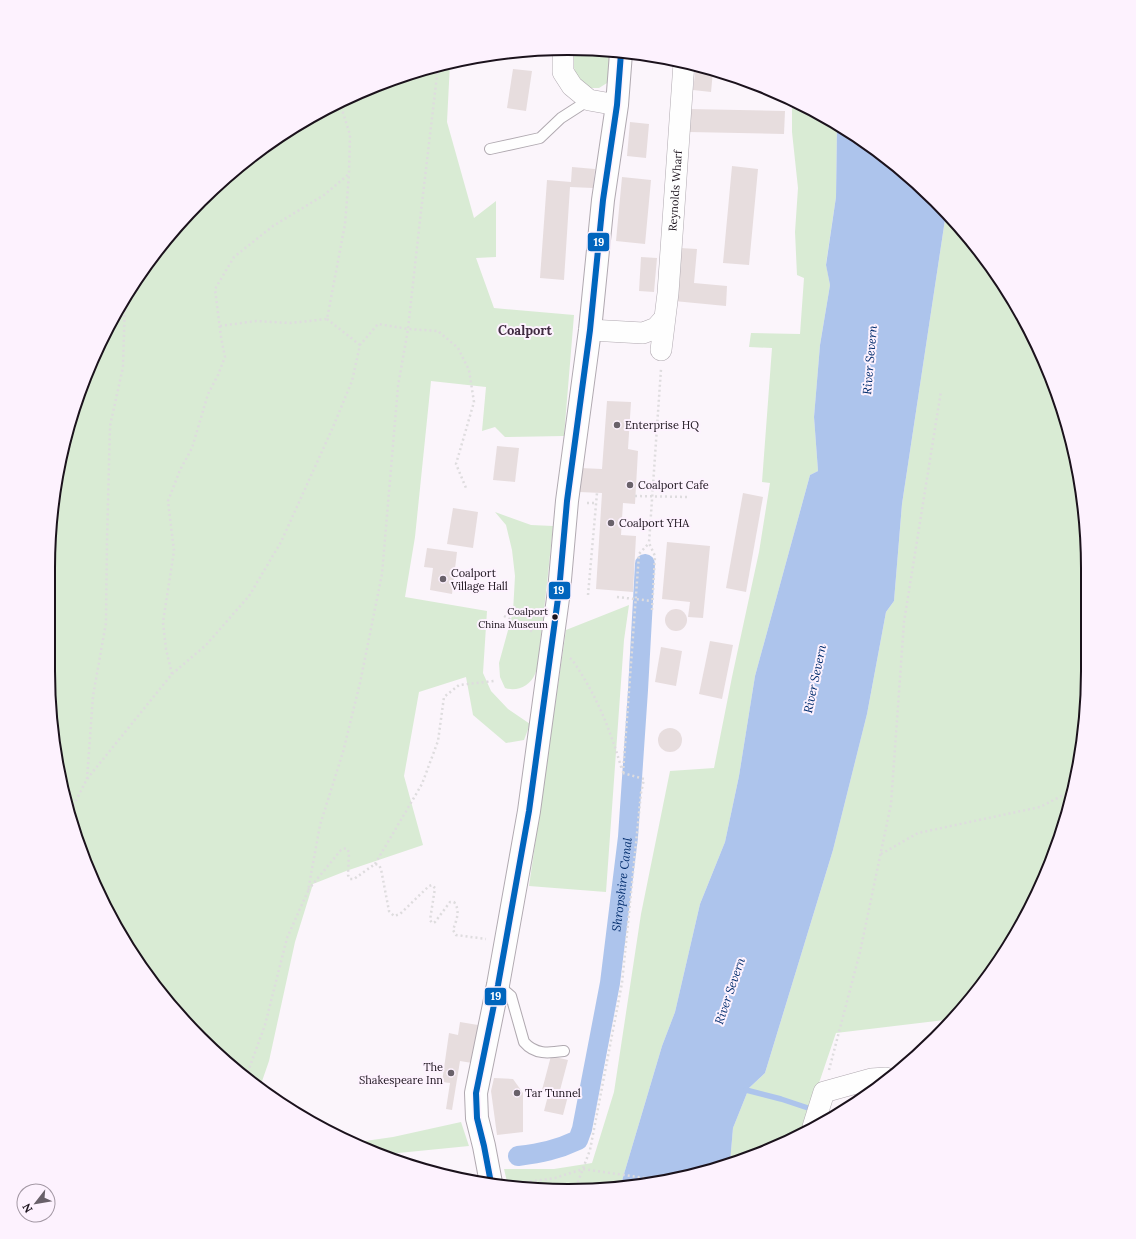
<svg xmlns="http://www.w3.org/2000/svg" width="1136" height="1239" viewBox="0 0 1136 1239" font-family="Lora,serif">
	<style>
		.green { fill: #d9ebd4 }
		.water { fill: #adc4ec }
		.lines { fill: none; stroke-linecap: round; stroke-linejoin: round }
		.stream { stroke: #adc4ec; stroke-width: 5.5 }
		.canal { stroke: #adc4ec; stroke-width: 20 }
		.building { fill: #e7ddde }
		.service-casing { stroke: #b0a9b0; stroke-width: 12 }
		.minor-casing { stroke: #b0a9b0; stroke-width: 22 }
		.tertiary-casing { stroke: #b0a9b0; stroke-width: 24 }
		.path { stroke: #dedcde; stroke-width: 2.5; stroke-dasharray: 2 3; stroke-linecap: butt }
		.service { stroke: #fefefe; stroke-width: 10 }
		.minor { stroke: #fefefe; stroke-width: 21 }
		.tertiary { stroke: #fefefe; stroke-width: 22 }
		.bus-1-casing { stroke: #fdf2fe; stroke-width: 9 }
		.bus-1 { stroke: #0065bd; stroke-width: 6 }
		.poi-dot { fill: #69616a; stroke: #fdf2fe; stroke-width: 1.5 }
		.bus-dot { fill: #1b121c; stroke: #fdf2fe; stroke-width: 1.5 }
		.labels { text-anchor: middle; stroke-width: 4; stroke-linejoin: round; paint-order: stroke }
		.bus-label { font-size: 10px; fill: #1b121c; stroke: #fdf2fe; text-anchor: end }
		.street-label { font-size: 11px; fill: #1b121c; stroke: #fdf2fe }
		.poi-label { font-size: 11px; fill: #1b121c; stroke: #fdf2fe; text-anchor: start }
		.water-label { font-size: 12px; font-style: italic; fill: #032e6e; stroke: #fdf2fe }
		.quarter-label { font-size: 13px; font-weight: bold; fill: #402b41; stroke: #fdf2fe }
		.rim { fill: none; stroke: #1b121c; stroke-width: 2 }
		.line-badge { stroke: #fdf2fe; stroke-width: 1.5 }
		.badge-label { font-size: 11px; text-anchor: middle; font-weight: bold; fill: #fff }
	</style>
	<rect width="100%" height="100%" fill="#fbf5fb"/>
	<g class="green">
		<polygon points="572,48 613,52 611,70 607,83 599,88 587,88 578,81 574,68"/>
		<polygon points="450,63 447,122 474,218 496,201 496,257 476,258 494,308 574,315 564,436 505,437 495,427 482,431 486,387 431,381 415,537 405,597 487,611 483,673 491,691 508,709 530,724 524,740 506,743 473,715 466,677 419,692 404,776 423,845 346,871 313,884 295,942 269,1061 260,1087 225,1062 155,987 102,901 58,773 48,671 49,534 58,466 88,369 136,279 200,200 279,136 369,87"/>
		<polygon points="792,101 837,125 836,197 826,264 830,285 820,345 814,417 818,471 810,475 755,676 739,776 725,842 700,904 675,1012 662,1046 621,1184 534,1190 508,1186 504,1169 554,1169 592,1163 614,1092 641,914 670,771 714,768 732,677 759,552 770,483 762,482 772,348 749,347 751,333 800,334 804,278 797,275 795,232 798,188 792,132"/>
		<polygon points="946,213 1000,279 1048,369 1078,467 1088,568 1084,739 1060,838 1018,931 959,1014 953,1019 836,1033 802,1133 767,1151 730,1163 733,1128 749,1088 765,1073 833,850 867,714 886,612 894,601 902,504"/>
		<path d="M 495,512 L 531,525 L 553,526 C 549,565 545,604 540,643 C 539,651 539,666 535,674 C 530,686 517,692 505,688 L 500,677 L 499,663 L 513,612 L 515,576 L 512,550 L 506,525 Z"/>
		<polygon points="629,605 624,640 606,892 529,886 566,630"/>
		<polygon points="461,1122 469,1146 388,1154 358,1142 393,1137"/>
	</g>
	<polygon class="water" points="837,125 857,136 936,200 946,213 902,504 894,601 886,612 867,714 833,850 765,1073 749,1088 733,1128 730,1163 669,1181 621,1184 662,1046 675,1012 700,904 725,842 739,776 755,676 810,475 818,471 814,417 820,345 830,285 826,265 836,197"/>
	<g class="lines">
		<g class="stream">
			<polyline points="746,1090 781,1099 808,1108"/>
			<polyline points="828,1116 833,1116"/>
		</g>
		<path class="canal" id="s1" d="M 518,1156 C 541,1153 557,1150 578,1140 L 582,1129 L 610,983 L 628,837 L 638,690 L 645,564"/>
	</g>
	<g class="building">
		<polygon points="696,66 713,71 711,92 693,90"/>
		<polygon points="513,69 532,71 526,111 507,108"/>
		<polygon points="689,109 785,111 784,134 689,132"/>
		<polygon points="630,122 649,124 646,158 627,156"/>
		<polygon points="732,166 758,169 749,265 723,263"/>
		<polygon points="572,167 595,169 593,188 570,187 564,280 540,278 547,180 571,182"/>
		<polygon points="622,177 651,180 645,244 616,241"/>
		<polygon points="680,248 697,249 694,283 727,286 726,306 674,301"/>
		<polygon points="641,257 657,258 654,292 639,291"/>
		<polygon points="607,401 631,402 628,449 638,451 635,504 623,503 621,535 636,536 633,592 596,589 602,493 579,492 580,468 602,469"/>
		<polygon points="497,446 519,448 515,482 493,480"/>
		<polygon points="743,493 763,497 746,592 726,588"/>
		<polygon points="453,508 478,512 473,548 447,544"/>
		<polygon points="667,542 710,546 703,618 688,617 690,602 662,599"/>
		<polygon points="427,548 457,552 452,594 430,590 433,568 424,567"/>
		<circle cx="676" cy="620" r="11"/>
		<polygon points="710,641 733,645 722,699 699,694"/>
		<polygon points="661,647 682,651 676,686 655,682"/>
		<circle cx="670" cy="740" r="12"/>
		<polygon points="460,1022 478,1025 472,1063 460,1061 452,1110 446,1109 450,1083 442,1082 449,1033 458,1035"/>
		<polygon points="551,1056 568,1060 559,1094 568,1096 563,1115 544,1111 549,1092 542,1090"/>
		<polygon points="494,1078 513,1079 523,1093 523,1132 497,1135 491,1091"/>
	</g>
	<g class="lines">
		<g class="service-casing">
			<g id="service">
				<polyline points="490,149 540,138 561,118 589,100"/>
				<path d="M 498,985 L 511,996 L 524,1042 C 535,1055 549,1053 564,1051"/>
			</g>
		</g>
		<g class="minor-casing">
			<g id="minor">
				<polyline points="563,49 563,72 572,86 589,100 617,105"/>
				<polyline points="590,330 643,333 656,328 664,319"/>
				<path id="s2" d="M 661,350 L 668,293 L 684,63"/>
				<polyline points="813,1127 824,1092 871,1079 886,1078"/>
			</g>
		</g>
		<g class="tertiary-casing">
			<polyline id="tertiary" points="491,1183 484,1146 477,1118 476,1093 498,985 529,811 559,591 567,501 590,330 603,200 617,105 621,53"/>
		</g>
		<g class="path">
			<polyline points="327,319 360,345"/>
			<polyline points="220,326 256,321 290,323 327,319 345,224 349,174"/>
			<polyline points="635,496 687,497"/>
			<polyline points="587,503 596,503"/>
			<polyline points="588,595 597,493"/>
			<polyline points="617,597 652,601"/>
			<polyline points="652,610 655,556 649,543 661,369"/>
			<polyline points="504,616 533,632"/>
			<path d="M 570,658 L 573,661 C 597,696 610,729 622,770"/>
			<polyline points="172,674 166,649 163,622 174,551 168,501 180,470 192,448 208,394 218,375 225,357 221,337 215,289 234,257 273,226 324,195 349,174 350,135 340,103"/>
			<polyline points="623,773 639,554 649,543"/>
			<polyline points="87,779 93,696 106,623 107,540 110,426 123,367 125,299"/>
			<polyline points="71,810 87,779 172,674 206,645 249,596 281,542 333,427 352,381 360,345 378,324 408,329 438,331 458,348 469,370 474,402 456,464 466,488"/>
			<polyline points="881,854 918,833 1040,807 1071,791"/>
			<polyline points="375,864 422,784 438,741 444,697 459,685 494,681"/>
			<path d="M 308,890 L 341,850 L 346,848 L 349,852 L 348,875 L 350,879 L 354,879 L 375,864 L 379,865 L 381,869 L 389,911 L 394,916 L 400,914 L 429,886 L 432,885 L 435,888 L 430,920 L 432,923 L 435,922 L 450,902 L 454,902 C 461,911 456,921 453,930 L 456,935 L 486,939"/>
			<polyline points="829,1070 860,952 891,804 904,622 941,391"/>
			<polyline points="246,1077 265,1025 287,938 308,891 320,825 343,752 360,683 382,574 398,386 408,329 420,220 438,67"/>
			<polyline points="510,1182 520,1183 555,1178 583,1169 665,1181"/>
			<polyline points="576,1187 590,1150 622,983 641,793 644,779 623,773"/>
		</g>
		<use href="#service" class="service"/>
		<use href="#minor" class="minor"/>
		<use href="#tertiary" class="tertiary"/>
		<g class="bus-1-casing">
			<polyline id="bus-1" points="491,1183 484,1146 477,1118 476,1093 498,985 529,811 559,591 567,501 590,330 603,200 617,105 621,53"/>
		</g>
		<use href="#bus-1" class="bus-1"/>
	</g>
	<g class="poi-dot">
		<circle cx="617" cy="425" r="4"/>
		<circle cx="630" cy="485" r="4"/>
		<circle cx="611" cy="523" r="4"/>
		<circle cx="443" cy="579" r="4"/>
		<circle cx="451" cy="1073" r="4"/>
		<circle cx="517" cy="1093" r="4"/>
	</g>
	<circle class="bus-dot" cx="555" cy="617" r="3.5"/>
	<g class="labels">
		<g class="bus-label">
			<text x="548" y="615">Coalport<tspan x="548" dy="13">China Museum</tspan></text>
		</g>
		<g class="street-label">
			<text dy="4" stroke="none"><textPath href="#s2" startOffset="160">Reynolds Wharf</textPath></text>
		</g>
		<g class="poi-label">
			<text x="625" y="429">Enterprise HQ</text>
			<text x="638" y="489">Coalport Cafe</text>
			<text x="619" y="527">Coalport YHA</text>
			<text x="451" y="577">Coalport<tspan x="451" dy="13">Village Hall</tspan></text>
			<text x="443" y="1071" text-anchor="end">The<tspan x="443" dy="13">Shakespeare Inn</tspan></text>
			<text x="525" y="1097">Tar Tunnel</text>
		</g>
		<g class="water-label">
			<text transform="translate(870 360) rotate(-85)" y="4">River Severn</text>
			<text transform="translate(815 679) rotate(-78)" y="4">River Severn</text>
			<text dy="4" stroke="none"><textPath href="#s1" startOffset="322">Shropshire Canal</textPath></text>
			<text transform="translate(730 991) rotate(-71)" y="4">River Severn</text>
		</g>
		<g class="quarter-label">
			<text x="525" y="335">Coalport</text>
		</g>
	</g>
	<path d="M0 0H1136V1239H0ZM568 55H568A513 513 0 0 1 1081 568V671A513 513 0 0 1 568 1184H568A513 513 0 0 1 55 671V568A513 513 0 0 1 568 55Z" fill="#fdf2fe" fill-rule="evenodd"/>
	<path class="rim" d="M568 55H568A513 513 0 0 1 1081 568V671A513 513 0 0 1 568 1184H568A513 513 0 0 1 55 671V568A513 513 0 0 1 568 55Z"/>
	<g class="line-badge">
		<rect x="587" y="232" width="23" height="20" rx="4" fill="#0065bd"/>
		<rect x="548" y="581" width="23" height="19" rx="4" fill="#0065bd"/>
		<rect x="484" y="987" width="23" height="19" rx="4" fill="#0065bd"/>
	</g>
	<g class="badge-label">
		<text x="599" y="246">19</text>
		<text x="559" y="594">19</text>
		<text x="496" y="1000">19</text>
	</g>
	<g transform="translate(36 1203) rotate(239)"><circle r="19" fill="#fdf2fe" stroke="#a398a4"/>
	<path d="M0-3L7 15L0 10L-7 15Z" fill="#69616a"/>
	<text y="-6" font-size="11" font-weight="bold" text-anchor="middle" fill="#1b121c">N</text>
	</g>
</svg>
